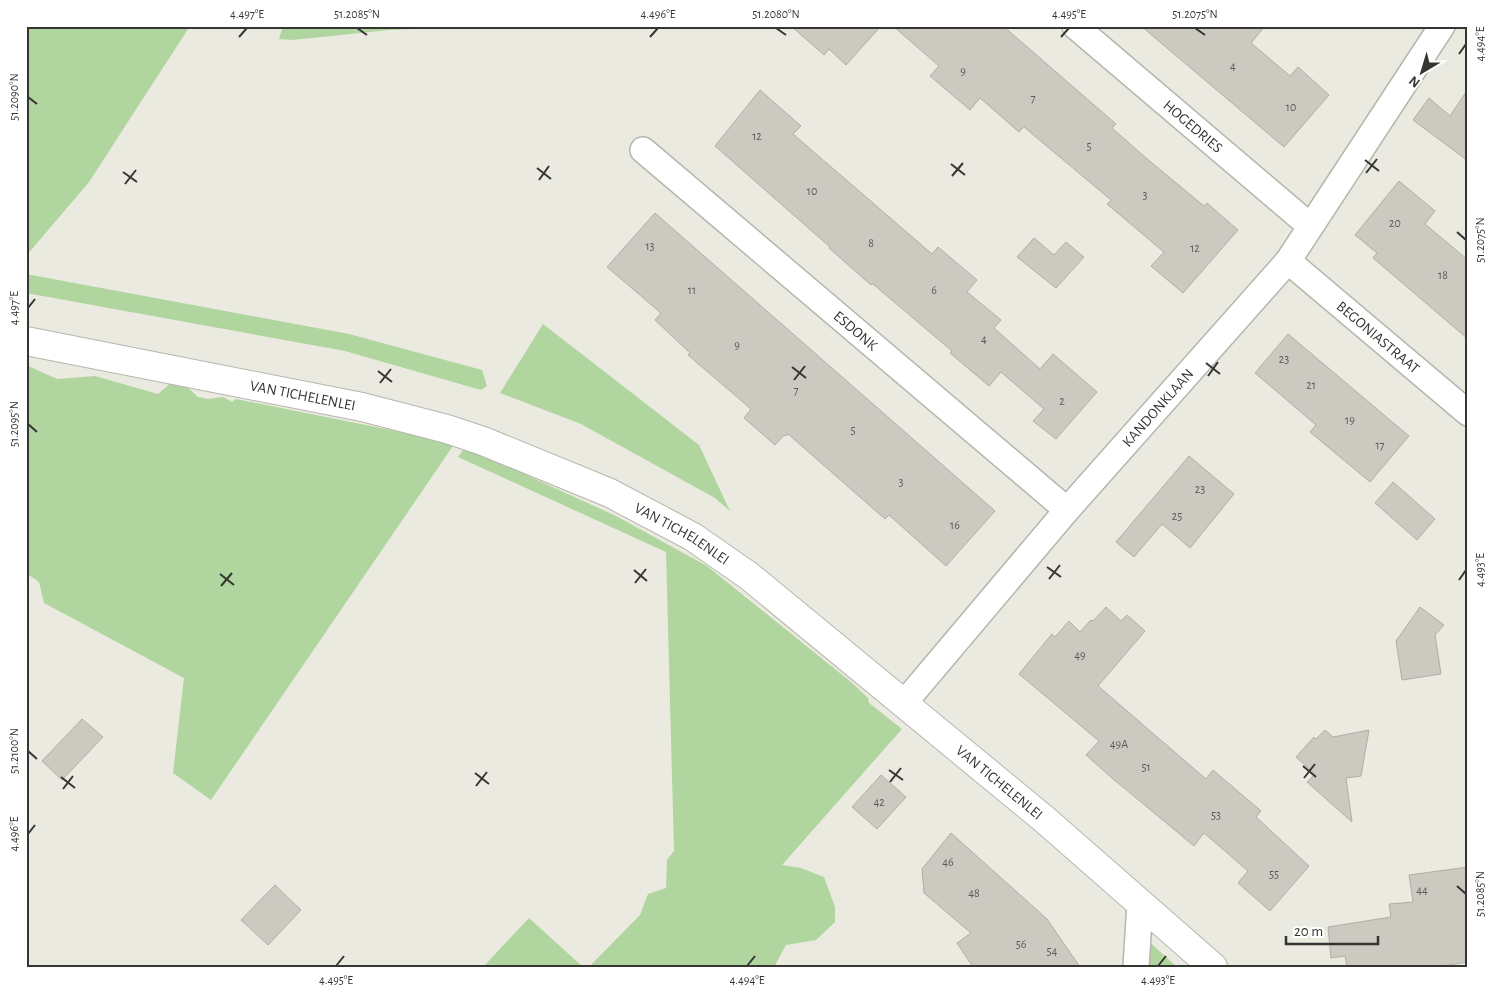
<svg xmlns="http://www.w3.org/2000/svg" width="1494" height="993" viewBox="0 0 1494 993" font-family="'Alegreya Sans',sans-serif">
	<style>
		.green { fill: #b0d59e }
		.building { fill: #cbc9c0; stroke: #b0aea5 }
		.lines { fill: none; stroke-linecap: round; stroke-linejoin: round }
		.street-casing { stroke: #b7b6ad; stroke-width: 28 }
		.secondary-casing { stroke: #b7b6ad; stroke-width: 30 }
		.street { stroke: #fff; stroke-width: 25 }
		.secondary { stroke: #fff; stroke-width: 28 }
		.ticks { fill: none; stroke: #363531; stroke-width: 2 }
		.labels { text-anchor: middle; stroke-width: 4; stroke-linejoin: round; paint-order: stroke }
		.number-label { font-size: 12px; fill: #5b5a55 }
		.street-label { font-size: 15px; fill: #363531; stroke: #fff }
		.neatline { fill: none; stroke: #363531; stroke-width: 2 }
		.ticks-label { font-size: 12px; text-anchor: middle; fill: #363531 }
	</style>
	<rect width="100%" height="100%" fill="#ebeae0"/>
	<g class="green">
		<polygon points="26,26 190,26 89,182 26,256"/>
		<polygon points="283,26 492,26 389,30 292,40 279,39"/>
		<polygon points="26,274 349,334 482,370 487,386 481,390 345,351 26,293"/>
		<polygon points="543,324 699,445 730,511 715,498 581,424 500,393"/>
		<polygon points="26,365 57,379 95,376 158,394 172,382 187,387 198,397 208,399 223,397 232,402 236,399 455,443 211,800 173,773 184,678 44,603 39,582 26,573"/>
		<polygon points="465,447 616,516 707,566 851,682 868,698 869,703 902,729 782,865 801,868 824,877 835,907 835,922 816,940 786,945 774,967 589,967 640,915 648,894 666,888 667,860 674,851 666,552 458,457"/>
		<polygon points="529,918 583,967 483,967"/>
		<polygon points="1145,938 1177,967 1147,967"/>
	</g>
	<g class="building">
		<polygon points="791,26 881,26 846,65 829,49 824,55"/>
		<polygon points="893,26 1003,26 1116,124 1112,128 1146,158 1204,206 1207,203 1238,230 1183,293 1151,266 1164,252 1107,204 1111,200 1024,127 1019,132 980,98 970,110 930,76 939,66"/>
		<polygon points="1141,26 1265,26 1251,43 1290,76 1298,67 1329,95 1284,147"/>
		<polygon points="1468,89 1468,161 1413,120 1429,98 1450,116"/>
		<polygon points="760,90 801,126 793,134 932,254 938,247 977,280 967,292 1001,320 994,328 1040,369 1053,354 1097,392 1056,439 1033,421 1044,409 1001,372 989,386 950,353 952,351 873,284 871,285 829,248 830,247 715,146"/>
		<polygon points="1399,181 1435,211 1425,224 1468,260 1468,339 1373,258 1377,253 1355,235"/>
		<polygon points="655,213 995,511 946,566 889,515 885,519 788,434 786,436 784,435 775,445 744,418 751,409 688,355 690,353 655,320 661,313 607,267"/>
		<polygon points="1034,238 1054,255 1066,242 1084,257 1056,288 1017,257"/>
		<polygon points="1288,334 1409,436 1370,482 1310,432 1316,425 1255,373"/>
		<polygon points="1189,456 1234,494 1190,548 1162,524 1134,557 1116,542"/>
		<polygon points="1393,482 1435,519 1417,540 1375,503"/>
		<polygon points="1106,607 1121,621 1127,615 1145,631 1098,686 1206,779 1213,770 1261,811 1256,817 1309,866 1270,911 1238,883 1248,871 1204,833 1194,846 1112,778 1086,755 1099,741 1019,674 1052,634 1055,637 1069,621 1080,632 1091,620 1093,621"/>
		<polygon points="1420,607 1444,625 1435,635 1441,674 1402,680 1396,641"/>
		<polygon points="82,719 103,737 62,780 42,761"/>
		<polygon points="1325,730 1333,737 1369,730 1361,776 1346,778 1352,822 1307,782 1315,774 1296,757 1314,737 1316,739"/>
		<polygon points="881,775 906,797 877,829 852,807"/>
		<polygon points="951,833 1047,919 1080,967 973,967 957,943 971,933 924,893 922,869"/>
		<polygon points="1468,867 1468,962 1436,967 1347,967 1345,956 1331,958 1328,927 1391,917 1389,904 1413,902 1409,875"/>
		<polygon points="275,885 301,910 268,945 241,920"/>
	</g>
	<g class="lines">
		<g class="street-casing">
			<g id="street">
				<path id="s1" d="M 1075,26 L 1310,226"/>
				<path id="s2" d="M 643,150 L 1067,510"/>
				<path id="s3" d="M 1288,261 L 1468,413"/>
				<path id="s4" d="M 905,702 L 1067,510 L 1288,261 L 1442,26"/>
				<polyline points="1136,967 1140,903"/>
			</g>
		</g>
		<g class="secondary-casing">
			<g id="secondary">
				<path id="s5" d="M 26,341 L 362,407 L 447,429 L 483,441 L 610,493 L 693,537 L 749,576 L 1044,819 L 1213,967"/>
			</g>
		</g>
		<use href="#street" class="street"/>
		<use href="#secondary" class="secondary"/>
	</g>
	<path class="ticks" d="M 357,28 L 367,35M 776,28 L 786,35M 1195,28 L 1205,35M 239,37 L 247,28M 650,37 L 658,28M 1061,37 L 1069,28M 1459,54 L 1466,44M 28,97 L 37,104M 1365,160 L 1379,171M 951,164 L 965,175M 537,168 L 551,179M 123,172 L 137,182M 1366,173 L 1377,159M 952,176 L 963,163M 539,180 L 549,166M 125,184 L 136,170M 1457,232 L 1466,240M 28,308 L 35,299M 1206,363 L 1220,374M 792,367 L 806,378M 378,371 L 392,382M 1208,376 L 1218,362M 794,380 L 805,366M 380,383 L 391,369M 28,424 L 37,432M 1047,567 L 1061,577M 634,570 L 647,581M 220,574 L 234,585M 1049,579 L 1060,565M 1459,580 L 1466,570M 635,583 L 646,569M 221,586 L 232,573M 28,751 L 37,759M 1303,766 L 1316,777M 889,770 L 903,780M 475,773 L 489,784M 61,777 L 75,788M 1304,778 L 1315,764M 890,782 L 901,768M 476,786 L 487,772M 63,789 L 73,776M 28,834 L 35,825M 1457,886 L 1466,894M 336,966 L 344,956M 747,966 L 755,956M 1158,966 L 1166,956"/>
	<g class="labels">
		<g class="number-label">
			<text x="1233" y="70">4</text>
			<text x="963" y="75">9</text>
			<text x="1033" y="102">7</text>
			<text x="1291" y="111">10</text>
			<text x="757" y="140">12</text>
			<text x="1089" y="150">5</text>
			<text x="812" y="195">10</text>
			<text x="1145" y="199">3</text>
			<text x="1395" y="227">20</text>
			<text x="871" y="247">8</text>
			<text x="650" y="250">13</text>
			<text x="1195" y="252">12</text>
			<text x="1443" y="279">18</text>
			<text x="692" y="294">11</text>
			<text x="934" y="294">6</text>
			<text x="984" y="343">4</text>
			<text x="737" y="349">9</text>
			<text x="1284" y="363">23</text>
			<text x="1311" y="389">21</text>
			<text x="796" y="394">7</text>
			<text x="1062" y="405">2</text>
			<text x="1350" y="424">19</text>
			<text x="853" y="434">5</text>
			<text x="1380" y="449">17</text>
			<text x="901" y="486">3</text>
			<text x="1200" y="493">23</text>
			<text x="1177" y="520">25</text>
			<text x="955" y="529">16</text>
			<text x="1080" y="659">49</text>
			<text x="1119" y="748">49A</text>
			<text x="1146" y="771">51</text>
			<text x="879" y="806">42</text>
			<text x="1216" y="819">53</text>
			<text x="948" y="866">46</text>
			<text x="1274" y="878">55</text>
			<text x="1422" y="894">44</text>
			<text x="974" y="897">48</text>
			<text x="1021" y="948">56</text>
			<text x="1052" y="955">54</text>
		</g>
		<g class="street-label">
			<text dy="5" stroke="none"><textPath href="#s1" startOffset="155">HOGEDRIES</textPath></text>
			<text dy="5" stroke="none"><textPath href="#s2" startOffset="279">ESDONK</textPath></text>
			<text dy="5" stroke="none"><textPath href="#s3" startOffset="118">BEGONIASTRAAT</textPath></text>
			<text dy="5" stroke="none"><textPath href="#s5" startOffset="282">VAN TICHELENLEI</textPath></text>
			<text dy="5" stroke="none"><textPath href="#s4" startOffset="388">KANDONKLAAN</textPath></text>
			<text dy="5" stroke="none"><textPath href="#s5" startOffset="688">VAN TICHELENLEI</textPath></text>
			<text dy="5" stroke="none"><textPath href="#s5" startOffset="1092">VAN TICHELENLEI</textPath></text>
		</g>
	</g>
	<rect width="1494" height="993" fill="none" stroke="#ffffff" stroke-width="55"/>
	<g transform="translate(1422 72) rotate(218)" stroke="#ffffff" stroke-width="4" paint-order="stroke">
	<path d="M0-4L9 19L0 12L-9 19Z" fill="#363531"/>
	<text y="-8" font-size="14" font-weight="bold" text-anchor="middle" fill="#363531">N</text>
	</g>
	<path d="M1286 936v8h92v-8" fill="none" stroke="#363531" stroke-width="2.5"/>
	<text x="1294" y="936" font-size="15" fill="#363531" stroke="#ffffff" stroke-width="4" paint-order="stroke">20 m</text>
	<rect x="28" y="28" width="1438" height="938" class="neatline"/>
	<g class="ticks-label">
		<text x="247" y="18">4.497°E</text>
		<text x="357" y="18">51.2085°N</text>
		<text x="658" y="18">4.496°E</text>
		<text x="776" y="18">51.2080°N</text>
		<text x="1069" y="18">4.495°E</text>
		<text x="1195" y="18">51.2075°N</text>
		<text transform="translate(1480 44) rotate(-90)" y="4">4.494°E</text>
		<text transform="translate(14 97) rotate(-90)" y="4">51.2090°N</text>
		<text transform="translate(1480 240) rotate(-90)" y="4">51.2075°N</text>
		<text transform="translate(14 308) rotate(-90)" y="4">4.497°E</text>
		<text transform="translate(14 424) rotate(-90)" y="4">51.2095°N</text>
		<text transform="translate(1480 570) rotate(-90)" y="4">4.493°E</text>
		<text transform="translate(14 751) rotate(-90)" y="4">51.2100°N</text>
		<text transform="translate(14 834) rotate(-90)" y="4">4.496°E</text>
		<text transform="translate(1480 894) rotate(-90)" y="4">51.2085°N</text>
		<text x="336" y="984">4.495°E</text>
		<text x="747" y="984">4.494°E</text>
		<text x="1158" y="984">4.493°E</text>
	</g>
</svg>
